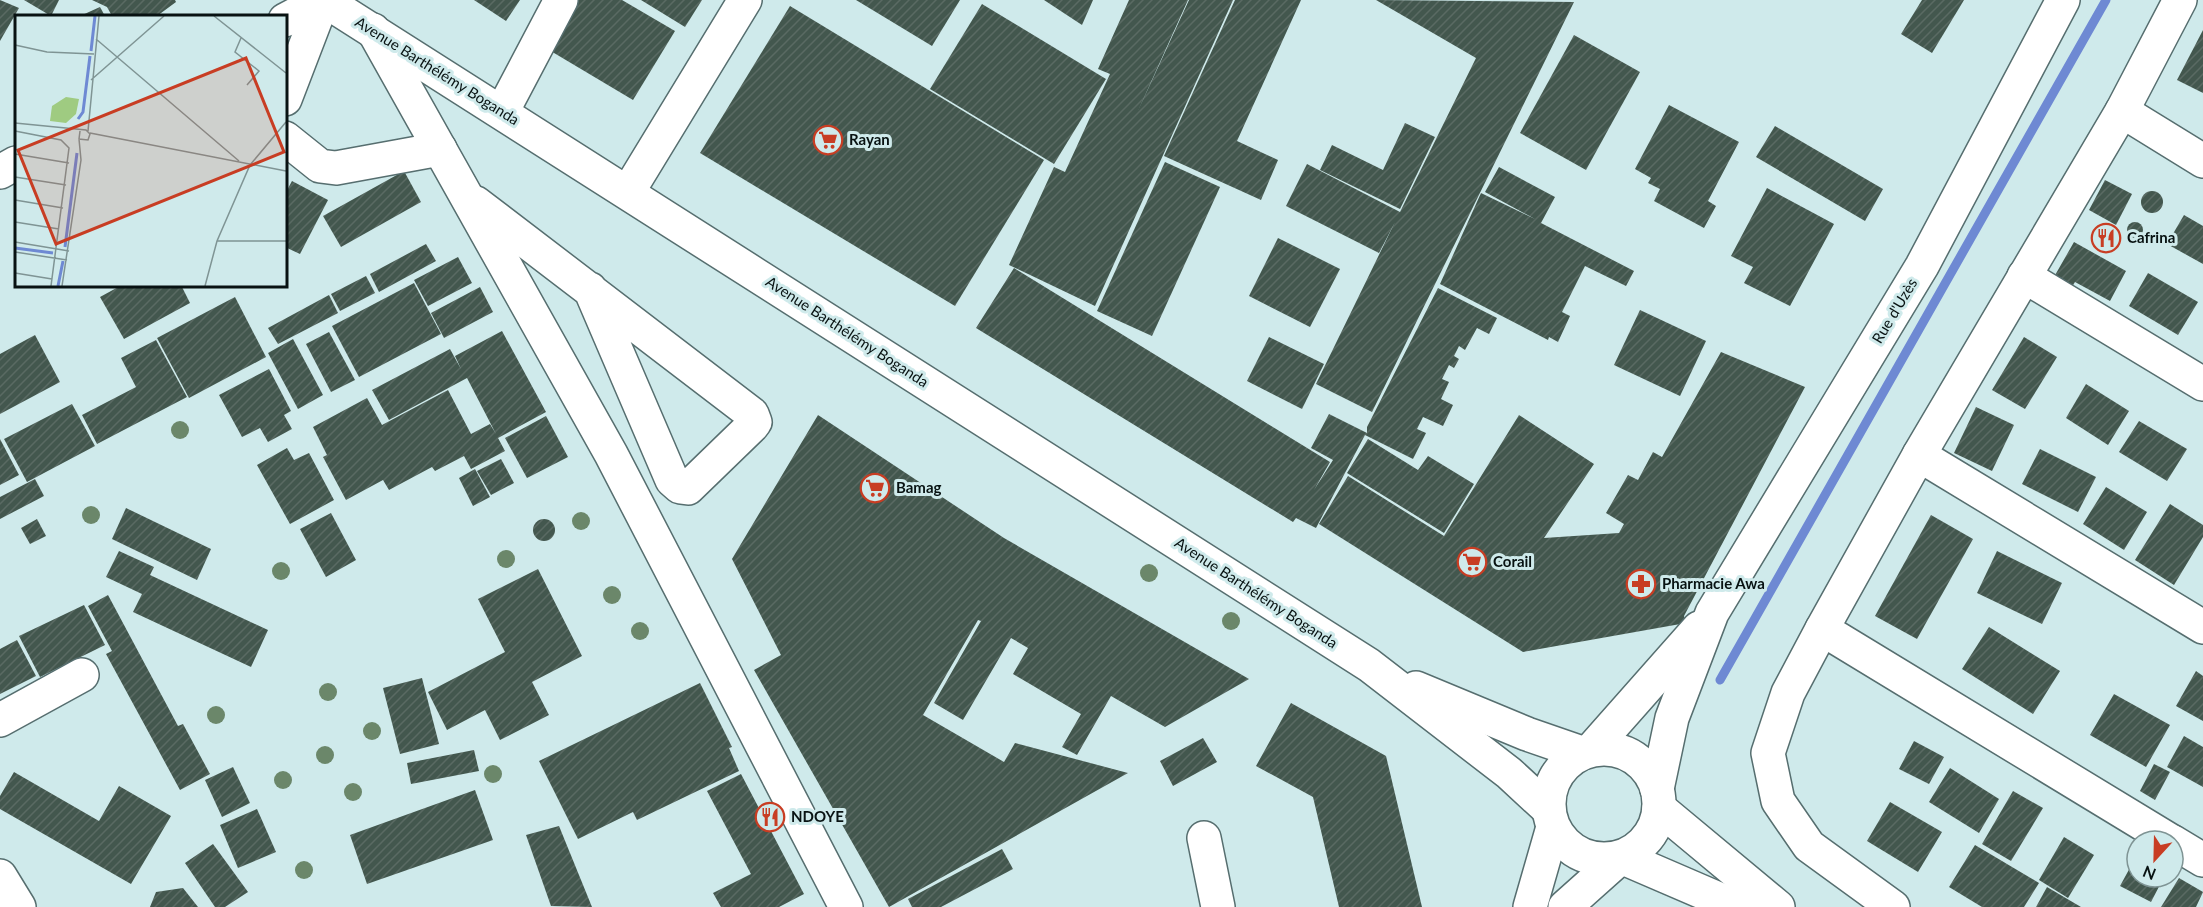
<svg xmlns="http://www.w3.org/2000/svg" width="2203" height="907" viewBox="0 0 2203 907" font-family="Lato,sans-serif">
	<style>
		.lines { fill: none; stroke-linecap: round; stroke-linejoin: round }
		.stream { stroke: #6e89d3; stroke-width: 9 }
		.building { fill: url(#building-hatch) }
		.minor-casing { stroke: #566e6f; stroke-width: 36 }
		.major-casing { stroke: #566e6f; stroke-width: 36 }
		.minor { stroke: #fff; stroke-width: 33 }
		.major { stroke: #fff; stroke-width: 33 }
		.tree { fill: #6b876a }
		.labels { text-anchor: middle; stroke-width: 6; stroke-linejoin: round; paint-order: stroke }
		.street-label { font-size: 15px; fill: #081212; stroke: #cfeaeb }
		.poi-label { font-size: 15px; font-weight: bold; fill: #081212; stroke: #cfeaeb; text-anchor: start }
		.inset-river { fill: none; stroke: #6e89d3; stroke-width: 3 }
		.inset-road { fill: none; stroke: #7f9494; stroke-width: 1.5 }
		.view { fill: #c83d23; fill-opacity: 0.15; stroke: #c83d23; stroke-width: 3 }
		.inset-edge { fill: none; stroke: #081212; stroke-width: 3 }
	</style>
	<defs>
		<pattern id="building-hatch" width="6" height="6" patternUnits="userSpaceOnUse" patternTransform="scale(1.5)"><rect width="6" height="6" fill="#43574e"/><path d="M-1 1l2-2M0 6l6-6M5 7l2-2" fill="none" stroke="#5a6a63"/></pattern>
	</defs>
	<rect width="100%" height="100%" fill="#cfeaeb"/>
	<g class="lines">
		<polyline class="stream" points="1720,680 2106,0"/>
	</g>
	<g class="building">
		<polygon points="0,0 19,8 0,41"/>
		<polygon points="24,0 59,0 51,16"/>
		<polygon points="92,0 175,0 176,2 157,16 112,16 107,7"/>
		<polygon points="474,0 520,0 506,21"/>
		<polygon points="573,0 622,0 675,31 633,100 544,47"/>
		<polygon points="641,0 702,0 685,27"/>
		<polygon points="856,0 960,0 932,46"/>
		<polygon points="1044,0 1093,0 1082,25"/>
		<polygon points="1129,0 1188,0 1137,113 1189,0 1233,0 1095,306 1009,265 1054,167 1065,172 1110,74 1098,69"/>
		<polygon points="1235,0 1301,0 1237,141 1278,160 1261,200 1164,156"/>
		<polygon points="1376,0 1574,2 1372,412 1316,384 1395,222 1379,253 1286,206 1307,164 1400,212 1476,58"/>
		<polygon points="1922,0 1964,0 1932,53 1901,34"/>
		<polygon points="982,4 1106,79 1054,164 930,89"/>
		<polygon points="790,6 1044,160 955,306 700,153"/>
		<polygon points="100,7 105,16 80,16"/>
		<polygon points="2203,30 2203,93 2177,80"/>
		<polygon points="1574,35 1640,72 1586,170 1520,133"/>
		<polygon points="1669,105 1739,142 1708,201 1716,206 1704,228 1654,201 1660,189 1648,183 1651,178 1635,169"/>
		<polygon points="1405,123 1435,137 1400,209 1320,170 1332,145 1383,170"/>
		<polygon points="1775,126 1883,189 1865,221 1756,157"/>
		<polygon points="1165,162 1220,187 1152,336 1097,311"/>
		<polygon points="1499,167 1555,197 1541,223 1634,271 1626,286 1585,266 1562,312 1570,316 1558,342 1549,337 1548,340 1440,284 1481,193 1535,219 1485,192"/>
		<polygon points="404,171 421,202 341,247 323,216"/>
		<polygon points="2105,180 2132,194 2116,225 2089,210"/>
		<polygon points="292,181 328,200 300,254 285,247 285,194"/>
		<polygon points="1767,188 1834,224 1790,306 1744,283 1753,267 1731,256"/>
		<circle cx="2152" cy="202" r="11"/>
		<polygon points="2184,215 2203,226 2203,264 2167,244"/>
		<circle cx="2135" cy="230" r="8"/>
		<polygon points="1278,238 1340,269 1310,327 1249,296"/>
		<polygon points="2074,242 2126,271 2110,301 2075,282 2072,287 2054,277"/>
		<polygon points="426,244 436,261 379,292 370,274"/>
		<polygon points="458,257 472,283 428,306 414,280"/>
		<polygon points="1014,268 1330,462 1314,490 1333,460 1311,448 1329,414 1367,433 1367,427 1438,288 1497,318 1489,334 1477,328 1465,350 1459,346 1454,356 1459,359 1454,368 1449,365 1442,379 1449,382 1441,399 1453,405 1443,426 1423,417 1417,429 1426,433 1413,459 1365,435 1316,528 1296,518 1293,522 976,328"/>
		<polygon points="2148,273 2198,302 2178,335 2129,306"/>
		<polygon points="366,276 375,293 340,311 331,294"/>
		<polygon points="414,283 441,334 359,377 332,326"/>
		<polygon points="122,285 181,285 190,303 124,339 100,297"/>
		<polygon points="480,287 493,312 444,338 431,313"/>
		<polygon points="329,295 338,313 278,344 268,328"/>
		<polygon points="235,297 266,357 189,398 157,338"/>
		<polygon points="1640,310 1706,341 1680,396 1614,365"/>
		<polygon points="502,331 546,412 498,438 505,451 471,469 464,456 435,471 432,467 389,490 383,480 346,500 323,457 327,455 313,427 367,398 382,425 448,390 471,434 490,424 496,434 467,378 389,420 372,390 450,349 461,369 455,356"/>
		<polygon points="329,332 355,380 331,392 306,344"/>
		<polygon points="35,335 60,382 0,414 0,354"/>
		<polygon points="1269,337 1324,364 1302,409 1247,381"/>
		<polygon points="2024,337 2057,357 2025,409 1992,390"/>
		<polygon points="293,339 323,395 298,409 268,353"/>
		<polygon points="156,340 187,397 97,444 82,415 136,387 121,358"/>
		<polygon points="1721,352 1805,387 1684,616 1686,623 1523,652 1319,524 1348,476 1444,536 1519,415 1594,464 1544,538 1619,533 1624,524 1606,513 1628,475 1638,480 1653,452 1662,457"/>
		<polygon points="269,369 291,411 284,415 292,429 268,442 260,428 242,437 219,395"/>
		<polygon points="2086,384 2129,411 2108,445 2066,418"/>
		<polygon points="72,404 95,446 27,482 4,439"/>
		<polygon points="1976,407 2014,425 1992,471 1954,453"/>
		<polygon points="818,415 1004,538 1249,679 1165,727 1111,696 1077,755 1062,747 1081,714 1013,674 1028,648 1011,638 963,720 934,703 981,621 978,620 923,715 1004,762 1015,743 1128,773 889,907 754,670 781,655 732,559"/>
		<polygon points="546,416 568,457 527,478 505,438"/>
		<polygon points="2139,421 2187,449 2167,481 2119,452"/>
		<polygon points="0,439 19,475 0,485"/>
		<polygon points="1368,439 1418,470 1428,456 1474,484 1444,533 1347,473"/>
		<polygon points="287,448 294,460 309,453 334,500 290,524 257,465"/>
		<polygon points="2040,449 2096,477 2078,512 2022,484"/>
		<polygon points="501,459 514,483 491,495 477,471"/>
		<polygon points="475,469 490,497 473,506 459,478"/>
		<polygon points="35,479 44,496 0,519 0,497"/>
		<polygon points="2106,487 2147,512 2124,550 2083,524"/>
		<polygon points="2170,504 2203,525 2203,537 2174,585 2135,560"/>
		<polygon points="126,508 211,549 197,580 112,539"/>
		<polygon points="331,513 356,560 326,577 300,529"/>
		<polygon points="1931,515 1973,539 1917,639 1875,616"/>
		<polygon points="37,519 46,536 30,544 21,528"/>
		<circle cx="544" cy="530" r="11"/>
		<polygon points="119,551 154,567 150,575 268,630 251,667 133,612 142,594 106,577"/>
		<polygon points="1997,551 2062,583 2042,624 1977,593"/>
		<polygon points="538,569 582,656 532,682 549,715 500,740 485,710 447,730 428,692 505,652 478,599"/>
		<polygon points="108,595 178,726 183,724 210,774 180,790 106,654 112,651 88,606"/>
		<polygon points="84,605 105,645 40,677 19,636"/>
		<polygon points="1989,627 2060,671 2033,714 1962,669"/>
		<polygon points="17,640 36,676 0,694 0,649"/>
		<polygon points="2196,671 2203,676 2203,721 2176,706"/>
		<polygon points="422,678 439,744 400,754 383,688"/>
		<polygon points="700,683 732,747 729,748 739,771 637,820 633,812 578,839 539,761"/>
		<polygon points="2114,694 2170,725 2146,767 2090,735"/>
		<polygon points="1291,703 1386,756 1422,907 1339,907 1313,797 1256,766"/>
		<polygon points="2184,736 2203,747 2203,787 2167,767"/>
		<polygon points="1203,738 1217,762 1173,786 1160,761"/>
		<polygon points="1914,741 1944,757 1929,784 1899,769"/>
		<polygon points="474,750 479,771 411,784 407,763"/>
		<polygon points="2154,764 2170,772 2155,800 2140,791"/>
		<polygon points="233,767 250,803 222,817 205,780"/>
		<polygon points="1950,768 1999,799 1979,833 1929,802"/>
		<polygon points="14,772 99,821 119,786 171,816 131,884 0,809 0,796"/>
		<polygon points="741,774 804,894 779,907 721,907 713,893 751,874 707,791"/>
		<polygon points="475,790 493,840 367,884 350,835"/>
		<polygon points="2013,791 2043,808 2011,861 1982,844"/>
		<polygon points="1890,802 1942,832 1918,872 1867,841"/>
		<polygon points="257,809 276,852 238,868 220,825"/>
		<polygon points="559,826 592,907 551,906 526,835"/>
		<polygon points="2064,837 2094,855 2068,898 2039,880"/>
		<polygon points="213,844 248,892 225,907 215,907 185,863"/>
		<polygon points="1975,845 2039,883 2024,907 1982,907 1949,887"/>
		<polygon points="1002,849 1013,869 941,907 912,907 908,899"/>
		<polygon points="2137,855 2137,877 2164,877 2151,902 2120,886"/>
		<polygon points="2179,878 2203,892 2196,907 2161,907"/>
		<polygon points="2047,887 2081,907 2036,907"/>
		<polygon points="183,888 198,907 150,907 156,892"/>
	</g>
	<g class="lines">
		<g class="minor-casing">
			<g id="minor">
				<polyline points="285,20 323,0"/>
				<polyline points="373,30 611,454 846,907"/>
				<polyline points="285,99 323,0"/>
				<polyline points="2122,111 2203,161"/>
				<polyline points="502,112 561,0"/>
				<polyline points="285,138 320,166 336,168 440,149"/>
				<polyline points="0,172 16,163"/>
				<polyline points="628,192 745,0"/>
				<polyline points="476,203 752,414 755,422 752,426 688,488 680,487 672,480 590,289"/>
				<polyline points="2024,276 2203,384"/>
				<polyline points="1919,455 2203,627"/>
				<polyline points="1822,629 2171,841"/>
				<polyline points="0,720 82,675"/>
				<polyline points="1592,749 1699,628"/>
				<polyline points="1657,789 1672,718 1712,613 1922,266 2063,0"/>
				<polyline points="1204,838 1218,907"/>
				<polyline points="2173,842 2203,860"/>
				<polyline points="0,876 19,907"/>
				<polyline points="1530,907 1553,827"/>
				<polyline points="1565,907 1621,857"/>
				<polyline points="1893,907 1809,846 1778,801 1768,753 1788,693 1822,629 1919,455 2122,111 2180,0"/>
			</g>
		</g>
		<g class="major-casing">
			<g id="major">
				<polyline points="324,0 1369,665 1509,773 1548,809"/>
				<polyline points="1416,688 1527,734 1582,753"/>
				<circle cx="1604" cy="804" r="55"/>
				<polyline points="1659,808 1778,907"/>
				<polyline points="1621,857 1737,907"/>
			</g>
		</g>
		<use href="#minor" class="minor"/>
		<use href="#major" class="major"/>
	</g>
	<g class="tree">
		<circle cx="180" cy="430" r="9"/>
		<circle cx="91" cy="515" r="9"/>
		<circle cx="581" cy="521" r="9"/>
		<circle cx="506" cy="559" r="9"/>
		<circle cx="281" cy="571" r="9"/>
		<circle cx="1149" cy="573" r="9"/>
		<circle cx="612" cy="595" r="9"/>
		<circle cx="1231" cy="621" r="9"/>
		<circle cx="640" cy="631" r="9"/>
		<circle cx="328" cy="692" r="9"/>
		<circle cx="216" cy="715" r="9"/>
		<circle cx="372" cy="731" r="9"/>
		<circle cx="325" cy="755" r="9"/>
		<circle cx="493" cy="774" r="9"/>
		<circle cx="283" cy="780" r="9"/>
		<circle cx="353" cy="792" r="9"/>
		<circle cx="304" cy="870" r="9"/>
	</g>
	<defs>
		<g id="supermarket-ring" transform="scale(1.5)"><circle r="9.5" fill="#cfeaeb" stroke="#c83d23" stroke-width="1.5"/><path d="M-6-5.5h2.5l.6 2H6L4.5 2H-2.5L-4.4-4H-6ZM-1.5 3.2a1.3 1.3 0 1 0 .1 0ZM3 3.2a1.3 1.3 0 1 0 .1 0Z" fill="#c83d23"/></g>
		<g id="restaurant-ring" transform="scale(1.5)"><circle r="9.5" fill="#cfeaeb" stroke="#c83d23" stroke-width="1.5"/><path d="M-5-6h1v4h1v-4h1v4h1v-4h1v5L-1.5 .5V6h-2V.5L-5-1ZM5-6V6H3V1.5H1.5Q1.5-4 5-6Z" fill="#c83d23"/></g>
		<g id="pharmacy-ring" transform="scale(1.5)"><circle r="9.5" fill="#cfeaeb" stroke="#c83d23" stroke-width="1.5"/><path d="M-2-6h4v4h4v4h-4v4h-4v-4h-4v-4h4Z" fill="#c83d23"/></g>
	</defs>
	<g fill-rule="evenodd">
		<use href="#supermarket-ring" x="828" y="140"/>
		<use href="#restaurant-ring" x="2106" y="238"/>
		<use href="#supermarket-ring" x="875" y="488"/>
		<use href="#supermarket-ring" x="1472" y="562"/>
		<use href="#pharmacy-ring" x="1641" y="584"/>
		<use href="#restaurant-ring" x="770" y="817"/>
	</g>
	<g class="labels">
		<g class="street-label">
			<text transform="translate(437 71) rotate(32)" y="5">Avenue Barthélémy Boganda</text>
			<text transform="translate(1895 311) rotate(-59)" y="5">Rue d'Uzès</text>
			<text transform="translate(847 332) rotate(33)" y="5">Avenue Barthélémy Boganda</text>
			<text transform="translate(1256 593) rotate(33)" y="5">Avenue Barthélémy Boganda</text>
		</g>
		<g class="poi-label">
			<text x="849" y="145">Rayan</text>
			<text x="2127" y="243">Cafrina</text>
			<text x="896" y="493">Bamag</text>
			<text x="1493" y="567">Corail</text>
			<text x="1662" y="589">Pharmacie Awa</text>
			<text x="791" y="822">NDOYE</text>
		</g>
	</g>
	<g transform="translate(15 15)">
		<rect width="272" height="272" fill="#cfeaeb"/>
		<path d="M 51,82 L 64,84 L 61,99 L 51,108 L 35,106 L 37,91 Z" fill="#9fcb81"/>
		<path class="inset-river" d="M 76,36 L 80,1M 63,104 L 68,97 L 75,41M 50,232 L 62,138M 0,233 L 38,238M 43,271 L 48,246"/>
		<path class="inset-road" d="M 199,1 L 271,58M 226,23 L 220,37 L 244,56 L 232,70M 81,24 L 224,146M 0,30 L 32,37 L 79,39M 76,65 L 149,1M 0,108 L 71,115 L 75,119 L 73,125 L 64,124 L 65,116M 0,116 L 46,125 L 54,133 L 36,271M 73,116 L 84,1M 75,118 L 271,156M 0,139 L 54,148M 0,162 L 51,170M 0,185 L 48,193M 0,207 L 44,214M 202,226 L 271,226M 0,227 L 54,236M 0,237 L 52,245M 0,258 L 37,264M 47,271 L 66,145 L 64,124M 190,271 L 202,226 L 235,150 L 271,107"/>
		<path class="view" d="M 231,43 L 269,137 L 41,229 L 3,135 Z"/>
		<rect width="272" height="272" class="inset-edge"/>
	</g>
	<g transform="translate(2155 859) rotate(202)"><circle r="28" fill="#cfeaeb" stroke="#7f9494" stroke-width="1.5"/>
	<path d="M0-4.5L10 22L0 15L-10 22Z" fill="#c83d23"/>
	<text y="-9" font-size="16" font-weight="bold" text-anchor="middle" fill="#081212">N</text>
	</g>
</svg>
